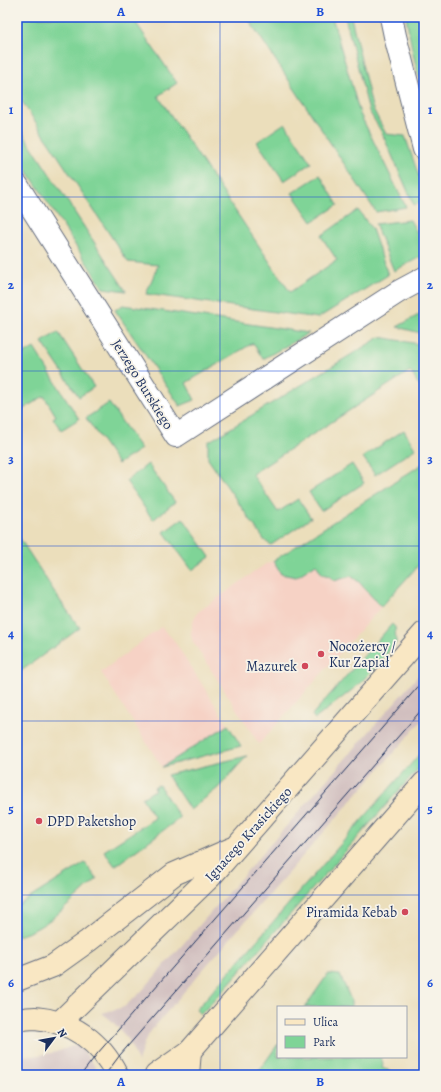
<svg xmlns="http://www.w3.org/2000/svg" width="441" height="1092" viewBox="0 0 441 1092" font-family="Alegreya,serif">
	<style>
		.built { fill: #f6d2c5 }
		.industrial { fill: #d1bfbf }
		.green { fill: #7fd497; stroke: #4d827a }
		.lines { fill: none; stroke-linecap: round; stroke-linejoin: round }
		.minor-casing { stroke: #646c7f; stroke-width: 24 }
		.secondary-casing { stroke: #646c7f; stroke-width: 24 }
		.minor { stroke: #fff; stroke-width: 22 }
		.secondary { stroke: #f9e7c3; stroke-width: 22 }
		.tram { stroke: #1b2f5e; stroke-width: 1 }
		.grid { fill: none; stroke: #1d4ed8; stroke-width: 1; stroke-opacity: 0.55 }
		.poi-dot { fill: #d1495b; stroke: #f7f3e8; stroke-width: 1.5 }
		.labels { text-anchor: middle; stroke-width: 3.5; stroke-linejoin: round; paint-order: stroke }
		.street-label { font-size: 14px; fill: #1b2f5e; stroke: #f7f3e8 }
		.poi-label { font-size: 14px; fill: #1b2f5e; stroke: #f7f3e8; text-anchor: start }
		.neatline { fill: none; stroke: #1d4ed8; stroke-width: 1.5 }
		.grid-label { font-size: 13px; text-anchor: middle; font-weight: bold; fill: #1d4ed8 }
	</style>
	<rect width="100%" height="100%" fill="#f7f3e8"/>
	<filter id="ink" filterUnits="userSpaceOnUse"><feTurbulence type="fractalNoise" baseFrequency=".025" numOctaves="2"/><feDisplacementMap in="SourceGraphic" scale="8" xChannelSelector="R" yChannelSelector="G"/><feConvolveMatrix kernelMatrix="1 2 1 2 8 2 1 2 1" color-interpolation-filters="sRGB"/></filter>
	<filter id="wash" filterUnits="userSpaceOnUse"><feTurbulence type="fractalNoise" baseFrequency=".012" numOctaves="4" result="noise"/><feDisplacementMap in="SourceGraphic" scale="16" xChannelSelector="R" yChannelSelector="G"/><feGaussianBlur stdDeviation="0.9" result="paint"/><feColorMatrix in="noise" values="0 0 0 0 0 0 0 0 0 0 0 0 0 0 0 0 0 1.4 0 .05"/><feComposite in="paint" operator="in"/></filter>
	<g filter="url(#wash)">
		<rect width="100%" height="100%" fill="#ebdebb"/>
		<g class="built">
			<polygon points="273,561 282,574 296,577 316,564 322,574 351,576 359,582 381,607 259,744 193,642 191,635 192,626 194,618 198,612 267,563"/>
			<polygon points="161,627 173,639 228,725 162,767 101,672"/>
		</g>
		<g class="industrial">
			<polygon points="424,669 424,718 199,974 151,1031 144,1043 138,1062 128,1039 112,1021 102,1013 124,1007 141,992"/>
			<polygon points="78,1044 92,1062 99,1075 17,1075 17,1055 33,1056 56,1052"/>
		</g>
		<g class="green">
			<polygon points="17,17 132,17 177,83 158,96 290,292 337,260 321,236 358,210 372,229 388,275 318,318 146,294 158,265 128,262 17,94"/>
			<polygon points="247,17 332,17 360,114 406,207 376,212"/>
			<polygon points="345,17 351,17 372,107 386,134 405,136 424,191 424,202 414,205 381,131 369,111"/>
			<polygon points="406,17 419,17 424,45 424,97 413,54"/>
			<polygon points="285,123 311,163 284,181 257,142"/>
			<polygon points="17,124 126,291 103,288 17,155"/>
			<polygon points="320,175 338,205 312,222 292,193"/>
			<polygon points="410,220 424,245 424,255 394,271 375,224"/>
			<polygon points="123,305 309,333 263,359 253,343 186,383 195,400 180,406 115,310"/>
			<polygon points="424,312 424,334 397,327"/>
			<polygon points="58,332 94,387 79,397 42,342"/>
			<polygon points="380,337 424,345 424,393 410,371 252,474 278,512 298,499 311,518 271,545 265,541 208,459 208,442"/>
			<polygon points="34,348 79,419 61,430 53,418 56,416 44,396 17,413 17,358"/>
			<polygon points="109,403 141,449 118,464 86,418"/>
			<polygon points="404,430 415,449 375,475 363,457"/>
			<polygon points="424,463 424,559 381,607 359,582 351,576 334,581 329,576 322,574 316,564 296,577 281,574 273,561"/>
			<polygon points="148,464 175,502 153,520 126,481"/>
			<polygon points="352,464 364,483 321,511 309,492"/>
			<polygon points="183,518 210,557 192,570 164,532"/>
			<polygon points="17,534 61,602 80,628 17,674"/>
			<polygon points="392,624 395,627 396,643 371,672 357,686 315,719 312,715"/>
			<polygon points="228,725 241,746 162,767"/>
			<polygon points="424,749 424,762 221,993 201,1014 196,1010"/>
			<polygon points="247,756 218,788 190,810 167,775"/>
			<polygon points="159,785 180,818 115,866 104,851 155,818 142,798 155,790 154,787"/>
			<path d="M 85,863 L 97,879 C 75,898 46,930 17,936 L 17,906 Z"/>
			<polygon points="328,974 340,975 351,1000 351,1007 305,1007"/>
			<polygon points="278,1044 278,1057 381,1057 383,1064 382,1068 390,1071 391,1075 256,1075"/>
		</g>
	</g>
	<g filter="url(#ink)">
		<g class="lines">
			<g class="minor-casing">
				<g id="minor">
					<polyline points="391,17 395,36 424,149"/>
					<polyline points="17,185 176,436 398,292 424,278"/>
				</g>
			</g>
			<g class="secondary-casing">
				<g id="secondary">
					<polyline points="17,980 53,966 88,941 174,874 231,849"/>
					<path d="M 17,1020 C 23,1019 29,1018 35,1018 C 72,1021 101,1042 117,1075"/>
					<polyline points="59,1023 211,876 424,633"/>
					<polyline points="156,1075 190,1051 424,783"/>
					<polyline points="188,1075 190,1051"/>
				</g>
			</g>
			<use href="#minor" class="minor"/>
			<use href="#secondary" class="secondary"/>
			<g class="tram">
				<polyline points="81,1075 97,1054 424,680"/>
				<polyline points="105,1075 120,1055 424,707"/>
			</g>
		</g>
	</g>
	<path class="grid" d="M 220,17 L 220,1075M 17,197 L 424,197M 17,371 L 424,371M 17,546 L 424,546M 17,721 L 424,721M 17,895 L 424,895"/>
	<g class="poi-dot">
		<circle cx="321" cy="654" r="4"/>
		<circle cx="305" cy="666" r="4"/>
		<circle cx="39" cy="821" r="4"/>
		<circle cx="405" cy="912" r="4"/>
	</g>
	<g class="labels">
		<g class="street-label">
			<text transform="translate(143 384) rotate(58)" y="5">Jerzego Burskiego</text>
			<text transform="translate(248 834) rotate(-48)" y="5">Ignacego Krasickiego</text>
		</g>
		<g class="poi-label">
			<text x="329" y="651">Nocożercy /<tspan x="329" dy="16">Kur Zapiał</tspan></text>
			<text x="297" y="671" text-anchor="end">Mazurek</text>
			<text x="47" y="826">DPD Paketshop</text>
			<text x="397" y="917" text-anchor="end">Piramida Kebab</text>
		</g>
	</g>
	<rect width="441" height="1092" fill="none" stroke="#f7f3e8" stroke-width="44"/>
	<rect x="277" y="1006" width="130" height="52" fill="#f7f3e8" stroke="#9fa5b1"/>
	<rect x="285" y="1019" width="20" height="6" fill="#f9e7c3" stroke="#9fa5b1"/>
	<text x="313" y="1026" font-size="12" fill="#1b2f5e">Ulica</text>
	<rect x="285" y="1036" width="20" height="12" fill="#7fd497" stroke="#9fa5b1"/>
	<text x="313" y="1046" font-size="12" fill="#1b2f5e">Park</text>
	<g transform="translate(54 1038) rotate(58)" stroke="#f7f3e8" stroke-width="3" paint-order="stroke">
	<path d="M0-3L7 15L0 10L-7 15Z" fill="#1b2f5e"/>
	<text y="-6" font-size="11" font-weight="bold" text-anchor="middle" fill="#1b2f5e">N</text>
	</g>
	<rect x="22" y="22" width="397" height="1048" class="neatline"/>
	<g class="grid-label">
		<text x="121" y="16">A</text>
		<text x="320" y="16">B</text>
		<text x="11" y="114">1</text>
		<text x="430" y="114">1</text>
		<text x="11" y="289">2</text>
		<text x="430" y="289">2</text>
		<text x="11" y="463">3</text>
		<text x="430" y="463">3</text>
		<text x="11" y="638">4</text>
		<text x="430" y="638">4</text>
		<text x="11" y="813">5</text>
		<text x="430" y="813">5</text>
		<text x="11" y="987">6</text>
		<text x="430" y="987">6</text>
		<text x="121" y="1086">A</text>
		<text x="320" y="1086">B</text>
	</g>
</svg>
